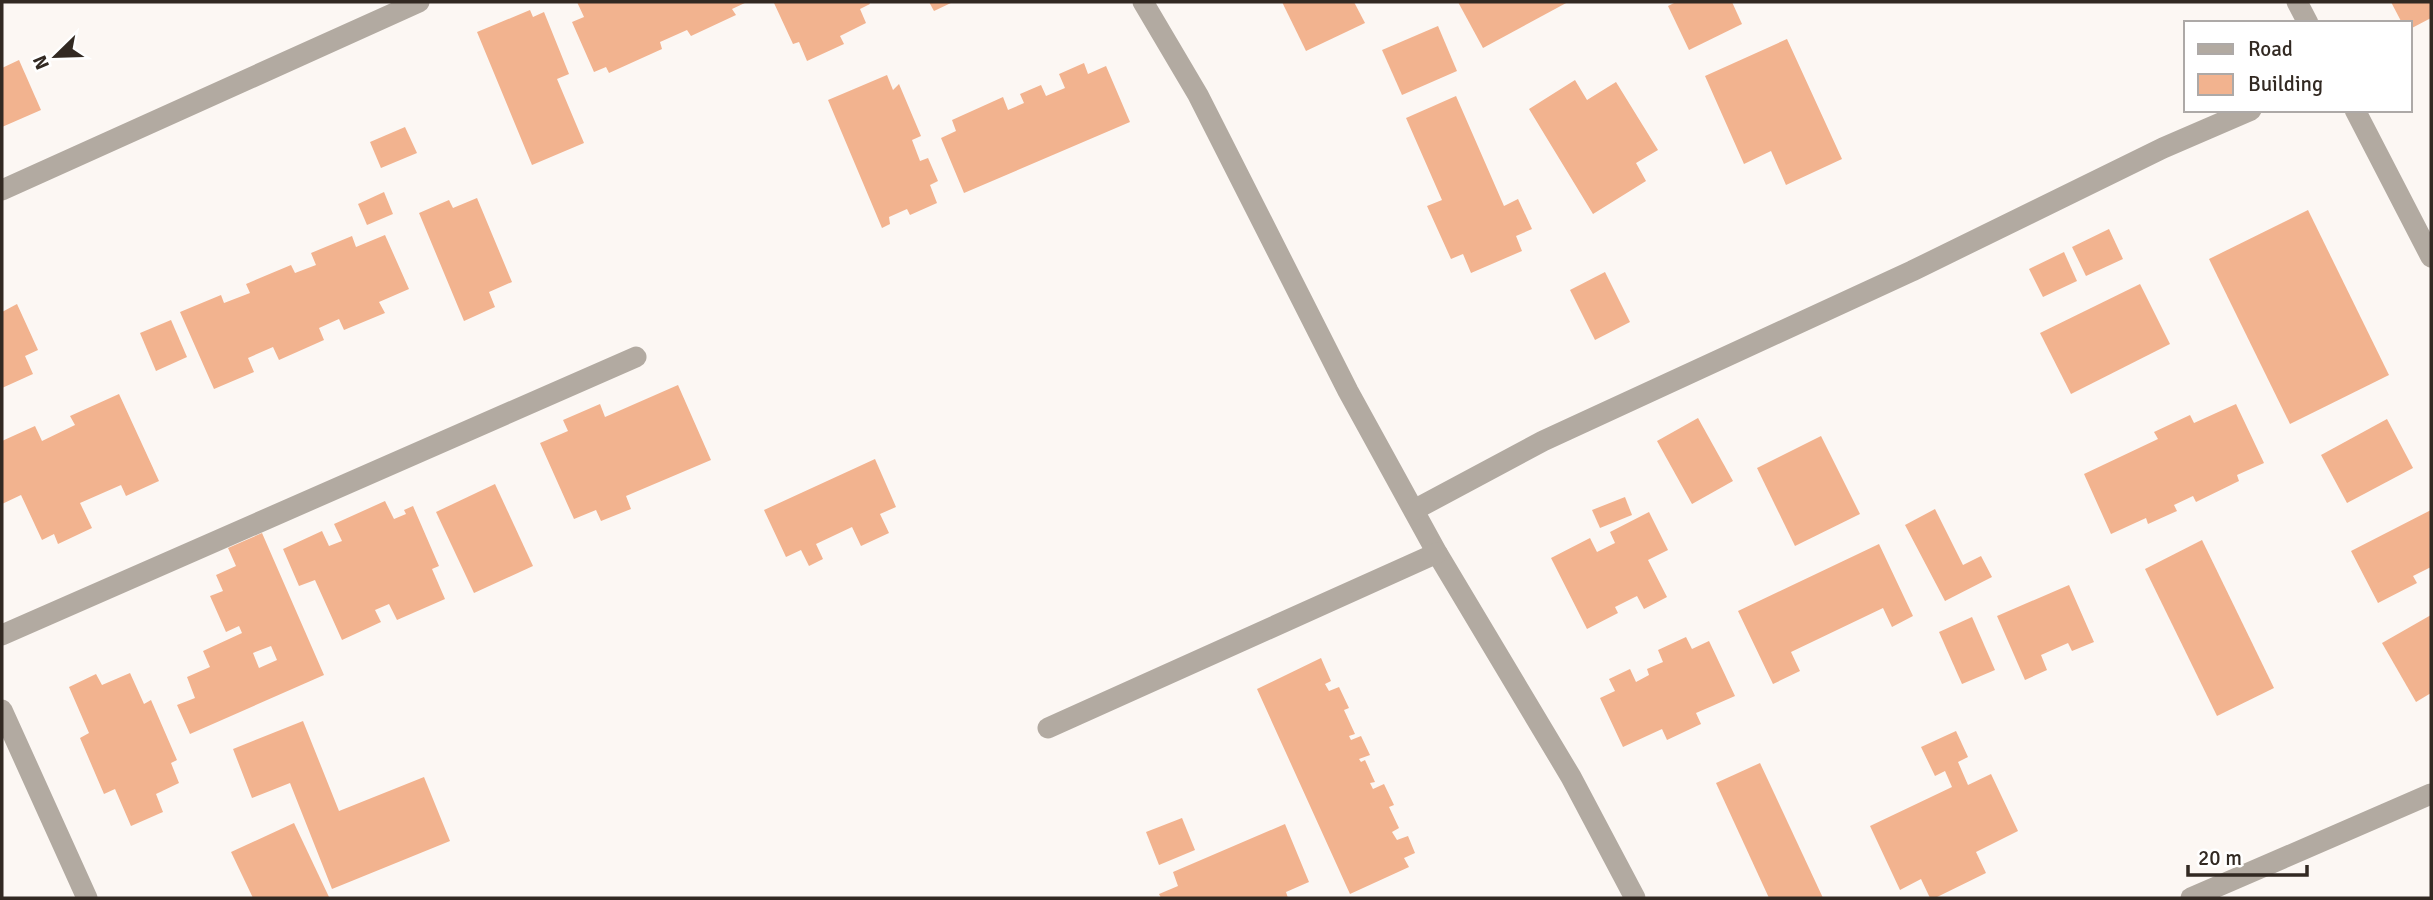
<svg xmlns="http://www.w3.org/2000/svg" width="2433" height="900" viewBox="0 0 2433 900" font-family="Signika,sans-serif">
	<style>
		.building { fill: #f2b38f; fill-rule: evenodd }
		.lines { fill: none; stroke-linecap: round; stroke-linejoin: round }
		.street { stroke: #b2aaa1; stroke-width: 21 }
	</style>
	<rect width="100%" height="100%" fill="#fcf7f3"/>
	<g class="building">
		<polygon points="577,2 747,2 732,9 736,15 691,36 687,30 660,42 662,49 609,73 606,67 594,72 572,22 584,17"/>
		<polygon points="777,2 869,2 870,4 860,9 866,23 840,36 844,44 807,61 799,42 793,44 774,3"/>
		<polygon points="929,2 953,2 934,11"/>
		<polygon points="1282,2 1354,2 1365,23 1306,51"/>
		<polygon points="1458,2 1568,2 1483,48"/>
		<polygon points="1676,2 1732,2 1742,24 1689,50 1668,6"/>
		<polygon points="2391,2 2431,2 2431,18 2410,29 2410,23 2402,23"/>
		<polygon points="530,10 533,17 544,12 569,74 557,79 584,143 532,165 477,32"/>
		<polygon points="1438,26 1457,71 1402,95 1382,50"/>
		<polygon points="1787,39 1842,159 1786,185 1771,151 1744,164 1705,76"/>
		<polygon points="19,60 41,110 2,127 2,68"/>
		<polygon points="1084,63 1088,74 1106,66 1130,122 964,193 941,138 956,131 952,120 1003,97 1008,110 1024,103 1020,94 1041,85 1046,96 1065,88 1059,74"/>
		<polygon points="887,75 893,90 899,84 921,136 912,140 920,161 928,158 938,181 930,185 937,203 910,215 907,209 889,217 890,224 882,228 828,100"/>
		<polygon points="1575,80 1587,100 1616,82 1658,150 1636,163 1646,181 1593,214 1529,109"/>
		<polygon points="1456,96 1504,206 1518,199 1532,229 1516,236 1522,251 1471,273 1463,254 1451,259 1427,206 1442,200 1406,118"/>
		<polygon points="405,127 417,153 381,168 370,142"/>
		<polygon points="384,192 393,214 367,225 358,204"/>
		<polygon points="477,198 512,282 489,292 495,307 464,321 419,213 449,200 453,208"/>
		<polygon points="2308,210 2389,375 2290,424 2209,259"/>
		<polygon points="2109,229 2123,259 2086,276 2072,247"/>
		<polygon points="385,235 409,289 379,302 385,313 344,330 339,319 319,328 324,340 279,360 273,347 248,358 254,372 214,389 180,312 221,295 224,303 250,293 246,284 291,265 295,273 316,265 311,253 352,236 356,247"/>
		<polygon points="2064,252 2077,281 2043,297 2029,269"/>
		<polygon points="1605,272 1630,322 1595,340 1570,290"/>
		<polygon points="2140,284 2170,344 2071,394 2040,333"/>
		<polygon points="17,304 38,350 25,356 33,374 2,388 2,312"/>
		<polygon points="171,320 187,357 156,371 140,333"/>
		<polygon points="678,385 711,460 626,496 631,509 601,521 596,510 574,519 540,443 568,431 563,420 600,404 605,417"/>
		<polygon points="119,394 159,481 126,496 121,485 80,503 92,528 58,544 54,534 42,540 21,495 2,504 2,441 35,426 42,441 75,425 70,416"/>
		<polygon points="2236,404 2264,463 2237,475 2239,481 2196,502 2193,496 2174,505 2177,511 2148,524 2146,518 2111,534 2084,474 2158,439 2154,432 2190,415 2194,423"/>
		<polygon points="1698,418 1733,481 1692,504 1657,441"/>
		<polygon points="2387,419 2413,468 2347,503 2321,455"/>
		<polygon points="1821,436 1860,514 1795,546 1757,468"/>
		<polygon points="875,459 896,507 880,514 889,533 861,546 852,527 816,544 823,559 809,566 801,550 786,557 764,510"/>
		<polygon points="495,484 533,566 474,593 436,512"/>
		<polygon points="1625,497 1632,515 1600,528 1592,510"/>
		<polygon points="385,501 394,519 406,514 404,510 413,506 439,566 432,569 445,599 397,620 389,604 375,610 381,622 342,640 315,580 299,586 283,549 322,531 329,546 342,541 334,524"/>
		<polygon points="1935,509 1963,565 1981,556 1992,577 1945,601 1905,525"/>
		<polygon points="2431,510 2431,567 2413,576 2417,583 2378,603 2351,551"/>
		<polygon points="1649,512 1668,550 1648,560 1667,597 1644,609 1637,596 1615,607 1618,613 1587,629 1551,558 1590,538 1597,552 1615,543 1610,532"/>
		<path d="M 262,533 L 324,675 L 190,734 L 177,705 L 195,698 L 187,677 L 210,667 L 203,651 L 242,633 L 239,626 L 226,632 L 210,596 L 223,591 L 216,575 L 236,566 L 228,548 ZM 271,646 L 277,660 L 259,668 L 253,653 Z"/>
		<polygon points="2202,540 2274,688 2217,716 2145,569"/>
		<polygon points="1879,544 1913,616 1892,627 1883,608 1791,652 1800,671 1773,684 1738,611"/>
		<polygon points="2069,585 2094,642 2072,651 2068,643 2041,655 2047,670 2025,680 1997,616"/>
		<polygon points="2431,615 2431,693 2416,702 2382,643"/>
		<polygon points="1972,617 1995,670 1962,684 1939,632"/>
		<polygon points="1686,637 1692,649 1709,641 1735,696 1696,713 1701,724 1667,740 1662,729 1623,747 1600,698 1615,691 1609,679 1630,669 1636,682 1649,675 1647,669 1663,662 1658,650"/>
		<polygon points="1321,658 1331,681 1325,684 1329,691 1339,687 1349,708 1344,710 1355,734 1349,736 1351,740 1361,736 1370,755 1359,759 1361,762 1365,760 1375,782 1370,783 1373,789 1384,784 1394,805 1389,807 1399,828 1392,832 1397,840 1408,836 1415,853 1404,858 1409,867 1350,894 1257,689"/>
		<polygon points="130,673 144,704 151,700 177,760 171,763 179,783 156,794 163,812 131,826 115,789 104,794 80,738 89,733 69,687 96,674 102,685"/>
		<polygon points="303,721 339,811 424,777 450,841 332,889 290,783 252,798 233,749"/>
		<polygon points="1956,731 1968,757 1958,762 1968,785 1991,774 2018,831 1976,852 1986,873 1935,898 1930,898 1921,879 1900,890 1870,826 1952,787 1945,771 1935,776 1921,747"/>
		<polygon points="1760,763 1823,898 1769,898 1716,783"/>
		<polygon points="1182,818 1195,850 1159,865 1146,832"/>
		<polygon points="294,823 329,897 253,898 231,852"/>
		<polygon points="1285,824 1309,882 1286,892 1288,898 1161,898 1159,894 1178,886 1173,872"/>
	</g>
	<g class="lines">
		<g class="street">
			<polyline points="1143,2 1198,95 1348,391 1437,553 1571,777 1635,898"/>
			<polyline points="2297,2 2308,23"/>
			<polyline points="2355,110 2431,257"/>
			<polyline points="2,190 419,2"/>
			<polyline points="1414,510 1543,441 1912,271 2163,148 2251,110"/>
			<polyline points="2,635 636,357"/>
			<polyline points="2,710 87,898"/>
			<polyline points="1048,728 1437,553"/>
			<polyline points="2191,898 2431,794"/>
		</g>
	</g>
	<rect width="2433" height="900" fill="none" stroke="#322922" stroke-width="7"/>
	<rect x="2184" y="21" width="228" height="91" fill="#ffffff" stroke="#ada9a7" stroke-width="2"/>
	<rect x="2198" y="44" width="35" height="10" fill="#b2aaa1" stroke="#ada9a7" stroke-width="2"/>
	<text x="2248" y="56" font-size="21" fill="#322922">Road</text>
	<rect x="2198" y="74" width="35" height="21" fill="#f2b38f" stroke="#ada9a7" stroke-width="2"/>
	<text x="2248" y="91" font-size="21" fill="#322922">Building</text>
	<g transform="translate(56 56) rotate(247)" stroke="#ffffff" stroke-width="5" paint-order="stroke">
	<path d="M0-5L12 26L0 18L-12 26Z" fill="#322922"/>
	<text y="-10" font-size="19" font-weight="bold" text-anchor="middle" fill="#322922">N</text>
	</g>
	<path d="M2188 865v10h119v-10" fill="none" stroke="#322922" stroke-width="3.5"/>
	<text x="2198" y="865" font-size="21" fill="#322922" stroke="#ffffff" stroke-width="5" paint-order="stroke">20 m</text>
</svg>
